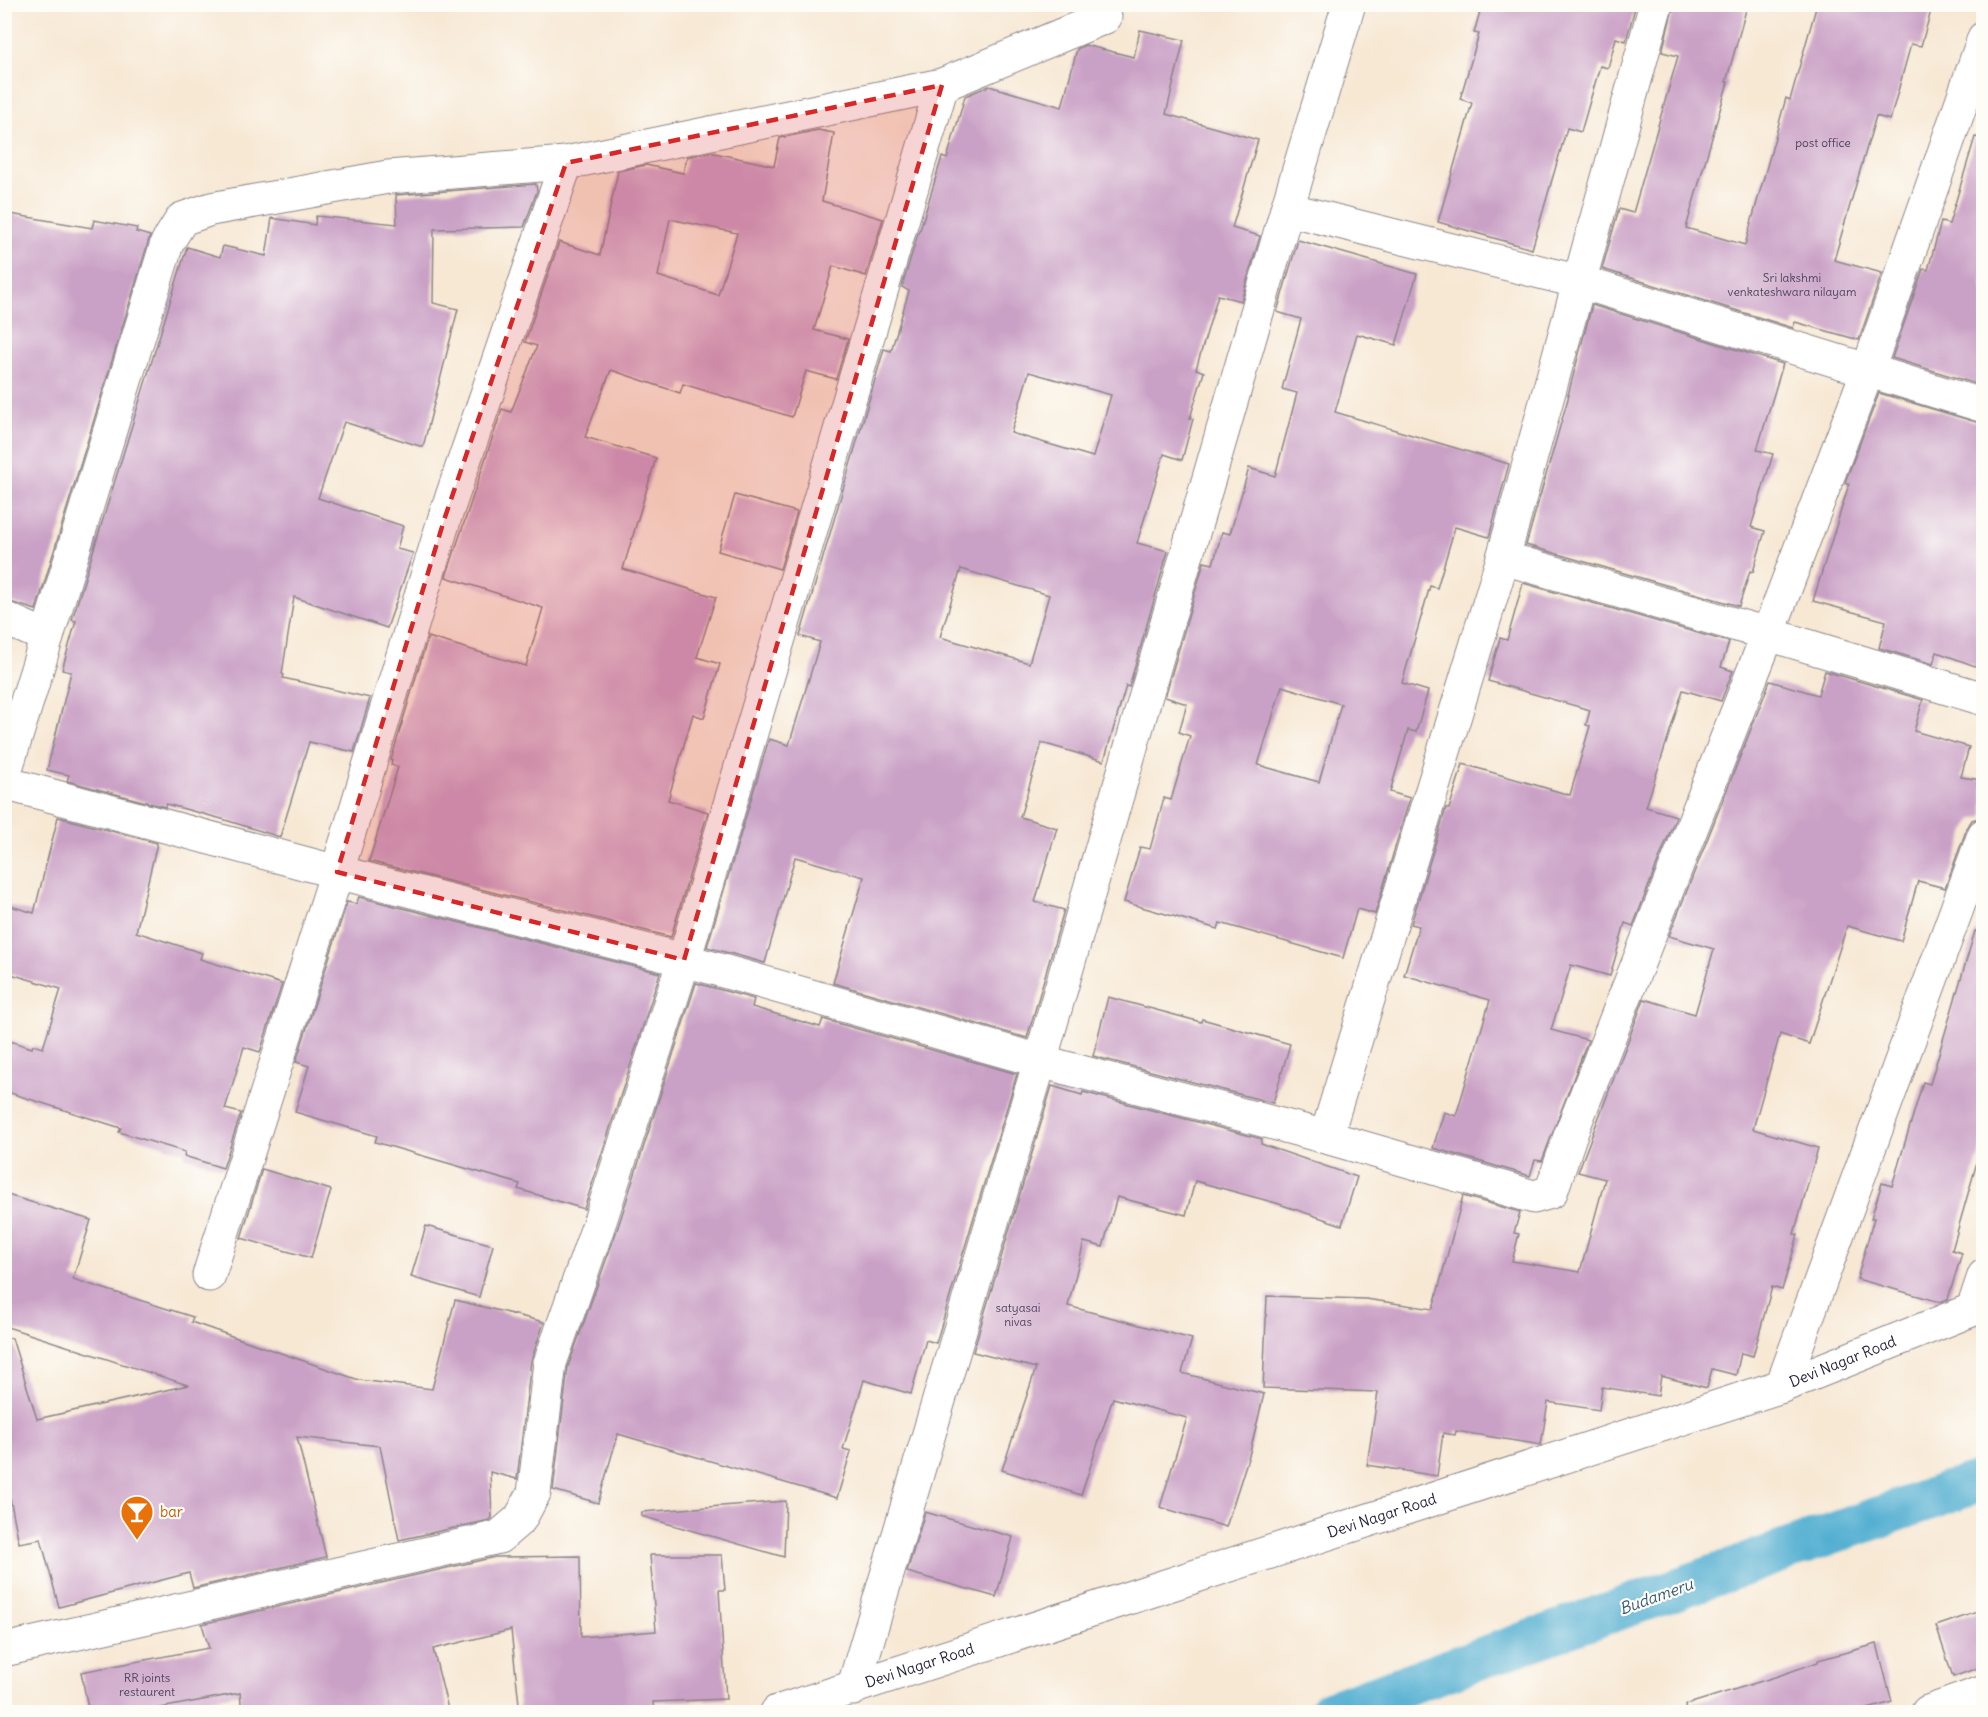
<svg xmlns="http://www.w3.org/2000/svg" width="1988" height="1717" viewBox="0 0 1988 1717" font-family="Delius,sans-serif">
	<style>
		.lines { fill: none; stroke-linecap: round; stroke-linejoin: round }
		.canal { stroke: #53afd1; stroke-width: 42 }
		.building { fill: #caa1c6; fill-rule: evenodd }
		.minor-casing { stroke: #8c8588; stroke-width: 35 }
		.tertiary-casing { stroke: #8c8588; stroke-width: 35 }
		.minor { stroke: #fff; stroke-width: 33 }
		.tertiary { stroke: #fff; stroke-width: 33 }
		.marked { fill: #d62828; fill-opacity: 0.2; stroke: #d62828; stroke-width: 4.5; stroke-dasharray: 12 8; stroke-linejoin: round }
		.labels { text-anchor: middle; stroke-width: 4.5; stroke-linejoin: round; paint-order: stroke }
		.number-label { font-size: 12px; fill: #4c425e }
		.street-label { font-size: 15px; fill: #22223b; stroke: #fdfcf7 }
		.food-label { font-size: 15px; fill: #c56008; stroke: #fdfcf7; text-anchor: start }
		.water-label { font-size: 16px; font-style: italic; fill: #365a77; stroke: #fdfcf7 }
	</style>
	<rect width="100%" height="100%" fill="#fdfcf7"/>
	<filter id="ink" filterUnits="userSpaceOnUse"><feTurbulence type="fractalNoise" baseFrequency=".0167" numOctaves="2"/><feDisplacementMap in="SourceGraphic" scale="12" xChannelSelector="R" yChannelSelector="G"/><feConvolveMatrix kernelMatrix="1 2 1 2 8 2 1 2 1" color-interpolation-filters="sRGB"/></filter>
	<filter id="wash" filterUnits="userSpaceOnUse"><feTurbulence type="fractalNoise" baseFrequency=".008" numOctaves="4" result="noise"/><feDisplacementMap in="SourceGraphic" scale="24" xChannelSelector="R" yChannelSelector="G"/><feGaussianBlur stdDeviation="1.35" result="paint"/><feColorMatrix in="noise" values="0 0 0 0 0 0 0 0 0 0 0 0 0 0 0 0 0 1.4 0 .05"/><feComposite in="paint" operator="in"/></filter>
	<g filter="url(#wash)">
		<rect width="100%" height="100%" fill="#f7e8d4"/>
		<g class="lines">
			<polyline class="canal" points="1329,1712 1984,1480"/>
		</g>
		<g id="blocks">
			<g class="building">
				<polygon points="1482,4 1636,4 1626,41 1616,38 1608,68 1600,66 1581,132 1567,128 1532,249 1438,222 1472,103 1460,99 1479,34 1474,33"/>
				<polygon points="1674,4 1726,4 1746,10 1726,82 1728,82 1686,228 1745,245 1786,98 1790,100 1817,4 1933,4 1921,46 1911,44 1890,120 1876,116 1834,260 1882,273 1859,340 1795,322 1793,328 1602,269 1619,209 1633,213 1678,56 1662,52"/>
				<path d="M 1140,30 L 1184,40 L 1166,114 L 1258,140 L 1232,228 L 1260,236 L 1241,301 L 1218,295 L 1196,369 L 1204,372 L 1190,418 L 1193,419 L 1182,460 L 1164,454 L 1137,543 L 1168,551 L 1129,687 L 1126,686 L 1104,761 L 1042,743 L 1020,817 L 1057,828 L 1035,902 L 1064,910 L 1027,1038 L 833,983 L 864,877 L 795,857 L 765,963 L 707,947 L 769,739 L 789,745 L 820,642 L 800,636 L 884,349 L 891,351 L 909,291 L 902,287 L 919,230 L 920,230 L 942,157 L 947,159 L 965,96 L 989,86 L 1062,107 L 1077,49 L 1085,45 L 1134,57 ZM 1029,372 L 1111,395 L 1093,457 L 1011,433 ZM 961,569 L 1049,595 L 1029,663 L 940,637 Z"/>
				<path d="M 818,130 L 834,133 L 822,201 L 883,219 L 866,276 L 833,266 L 814,330 L 848,339 L 836,379 L 806,371 L 792,417 L 683,384 L 680,393 L 611,370 L 585,437 L 656,458 L 623,569 L 716,597 L 697,657 L 720,664 L 704,718 L 693,714 L 668,800 L 708,812 L 671,937 L 369,861 L 398,767 L 391,765 L 392,760 L 391,760 L 428,637 L 526,666 L 543,608 L 446,577 L 502,409 L 511,412 L 537,346 L 525,342 L 559,242 L 600,255 L 618,171 L 646,165 L 683,173 L 687,157 L 710,152 L 774,166 L 780,138 ZM 670,219 L 737,233 L 718,295 L 658,276 Z"/>
				<polygon points="1975,137 1983,138 1983,386 1892,358 1923,269 1928,270 1941,222 1949,224"/>
				<polygon points="536,184 537,191 524,227 434,229 433,303 458,309 423,447 344,422 318,498 403,526 397,549 413,553 387,628 294,597 282,674 284,675 283,678 370,698 354,752 309,742 280,837 222,819 166,804 165,807 67,781 69,775 47,770 71,672 62,670 76,621 72,620 187,247 220,257 223,246 266,256 272,218 315,225 316,216 397,224 396,195"/>
				<polygon points="4,213 92,228 94,220 137,228 136,232 150,236 36,610 4,600"/>
				<path d="M 1298,240 L 1417,274 L 1396,345 L 1357,334 L 1335,412 L 1509,464 L 1489,537 L 1455,527 L 1437,588 L 1430,586 L 1402,683 L 1428,691 L 1416,732 L 1408,730 L 1390,792 L 1410,798 L 1375,914 L 1357,909 L 1343,958 L 1220,923 L 1218,929 L 1124,902 L 1140,847 L 1150,849 L 1164,798 L 1171,800 L 1190,736 L 1179,732 L 1187,704 L 1165,697 L 1204,562 L 1213,564 L 1222,532 L 1230,534 L 1249,468 L 1275,476 L 1297,393 L 1282,389 L 1301,319 L 1277,312 ZM 1282,686 L 1341,704 L 1319,782 L 1258,765 Z"/>
				<polygon points="1592,305 1783,364 1757,450 1773,454 1751,527 1765,531 1753,572 1750,571 1739,606 1526,545 1569,395 1568,395"/>
				<polygon points="1879,393 1983,424 1983,669 1937,652 1933,664 1879,648 1886,621 1813,601 1849,484 1845,483 1846,480"/>
				<polygon points="735,495 797,512 780,569 718,551"/>
				<polygon points="1523,583 1729,642 1721,667 1733,671 1721,701 1683,690 1646,807 1676,816 1633,926 1625,923 1610,976 1571,965 1551,1030 1588,1040 1542,1161 1535,1160 1530,1176 1433,1148 1444,1112 1456,1116 1490,1000 1404,975 1419,926 1411,924 1446,808 1449,809 1463,764 1570,795 1590,726 1586,725 1590,710 1488,681 1500,638 1507,640"/>
				<polygon points="1825,671 1923,700 1914,731 1969,747 1961,777 1983,780 1983,817 1972,820 1967,828 1945,888 1918,881 1901,941 1847,926 1809,1044 1780,1034 1753,1129 1818,1148 1794,1234 1798,1235 1782,1290 1772,1287 1753,1356 1741,1353 1736,1375 1712,1369 1707,1388 1661,1376 1658,1396 1602,1387 1599,1410 1548,1402 1541,1445 1456,1431 1455,1435 1443,1433 1437,1476 1367,1465 1378,1392 1263,1388 1267,1296 1366,1299 1433,1309 1463,1196 1520,1212 1514,1233 1519,1234 1512,1261 1580,1272 1605,1179 1578,1172 1644,999 1695,1014 1714,949 1669,936 1770,681 1818,695"/>
				<polygon points="58,817 157,843 136,932 202,953 200,959 282,984 260,1052 244,1047 225,1109 241,1113 223,1168 184,1156 185,1152 119,1132 121,1128 4,1091 4,1039 32,1048 33,1045 43,1048 61,989 4,972 4,904 34,913"/>
				<polygon points="359,897 660,973 584,1209 518,1189 520,1184 375,1142 377,1136 295,1112 309,1066 296,1062 347,902 356,904"/>
				<polygon points="1975,931 1983,932 1983,1141 1952,1250 1962,1253 1948,1299 1940,1302 1857,1279 1874,1218 1871,1218 1882,1183 1892,1186 1923,1082 1930,1084"/>
				<polygon points="696,983 754,999 752,1007 820,1027 823,1019 1017,1074 936,1343 926,1340 911,1394 864,1380 843,1449 851,1451 837,1498 618,1434 598,1503 553,1490 568,1367 619,1224"/>
				<polygon points="1108,997 1201,1022 1202,1019 1290,1044 1273,1103 1093,1056"/>
				<polygon points="1052,1086 1082,1095 1083,1092 1262,1139 1261,1144 1357,1177 1342,1225 1276,1203 1195,1181 1186,1215 1117,1197 1103,1247 1084,1242 1068,1306 1192,1339 1182,1373 1264,1394 1250,1452 1226,1527 1160,1507 1187,1418 1113,1398 1081,1495 1002,1470 1036,1368 973,1352"/>
				<polygon points="262,1169 331,1190 311,1258 241,1238"/>
				<polygon points="4,1194 91,1220 73,1279 193,1317 191,1322 359,1380 432,1389 455,1300 544,1322 531,1361 517,1479 490,1472 492,1518 490,1520 399,1540 380,1446 297,1437 326,1557 193,1588 189,1573 59,1607 41,1539 19,1543 10,1498 4,1500 4,1339 12,1338 37,1419 188,1385 4,1326"/>
				<polygon points="426,1226 493,1245 479,1297 411,1277"/>
				<polygon points="786,1501 784,1557 641,1516 642,1512"/>
				<polygon points="925,1512 1013,1537 996,1597 907,1572"/>
				<polygon points="650,1555 722,1555 725,1590 719,1590 726,1699 653,1702 654,1713 520,1713 511,1630 433,1649 449,1713 242,1713 240,1693 134,1713 89,1713 81,1672 209,1648 202,1624 495,1557 580,1556 581,1637 656,1631"/>
				<polygon points="1983,1610 1983,1666 1953,1677 1936,1626"/>
				<polygon points="1877,1644 1892,1702 1854,1713 1686,1713 1685,1705 1778,1676 1818,1662 1818,1660"/>
			</g>
		</g>
	</g>
	<g filter="url(#ink)">
		<use href="#blocks" fill-opacity="0" stroke="#8c8588" stroke-width="1.5"/>
		<g class="lines">
			<g class="minor-casing">
				<g id="minor">
					<polyline points="1287,209 1580,282 1984,406"/>
					<polyline points="1503,558 1768,634 1984,699"/>
					<polyline points="4,618 47,637 167,243 182,219 211,209 388,177 566,163 942,85 1105,17"/>
					<polyline points="4,775 47,637"/>
					<polyline points="4,783 337,872 684,960 1040,1061 1326,1137 1534,1197 1551,1192 1570,1136 1768,634 1868,370 1984,38"/>
					<polyline points="1326,1137 1503,558 1656,4"/>
					<polyline points="209,1275 337,872 445,517 566,163"/>
					<polyline points="1973,1309 1984,1276"/>
					<polyline points="1782,1386 1984,835"/>
					<polyline points="4,1650 499,1537 520,1519 534,1493 550,1363 601,1218 684,960 942,85"/>
					<polyline points="853,1689 1040,1061 1287,209 1349,4"/>
					<polyline points="1928,1712 1984,1692"/>
				</g>
			</g>
			<g class="tertiary-casing">
				<g id="tertiary">
					<path id="s1" d="M 777,1712 L 1782,1386 L 1984,1305"/>
				</g>
			</g>
			<use href="#minor" class="minor"/>
			<use href="#tertiary" class="tertiary"/>
		</g>
	</g>
	<path class="marked" d="M 942,85 L 684,960 L 337,872 L 445,517 L 566,163 Z"/>
	<defs>
		<g id="bar-pin" transform="scale(1.725)"><path d="M0 17L-7.5 6A9.5 9.5 0 1 1 7.5 6Z" fill="#e8710a" stroke="#fdfcf7"/><path d="M-6-5H6L.8 .8V4.5H3.5V6h-7V4.5H-.8V.8Z" fill="#fff"/></g>
	</defs>
	<g fill-rule="evenodd">
		<use href="#bar-pin" x="137" y="1512"/>
	</g>
	<g class="labels">
		<g class="number-label">
			<text x="1823" y="147">post office</text>
			<text x="1792" y="282">Sri lakshmi<tspan x="1792" dy="14">venkateshwara nilayam</tspan></text>
			<text x="1018" y="1312">satyasai<tspan x="1018" dy="14">nivas</tspan></text>
			<text x="147" y="1682">RR joints<tspan x="147" dy="14">restaurent</tspan></text>
		</g>
		<g class="street-label">
			<text dy="5" stroke="none"><textPath href="#s1" startOffset="1122">Devi Nagar Road</textPath></text>
			<text dy="5" stroke="none"><textPath href="#s1" startOffset="636">Devi Nagar Road</textPath></text>
			<text dy="5" stroke="none"><textPath href="#s1" startOffset="150">Devi Nagar Road</textPath></text>
		</g>
		<g class="food-label">
			<text x="160" y="1517">bar</text>
		</g>
		<g class="water-label">
			<text transform="translate(1656 1596) rotate(-20)" y="6">Budameru</text>
		</g>
	</g>
	<rect width="1988" height="1717" fill="none" stroke="#fdfcf7" stroke-width="24"/>
</svg>
